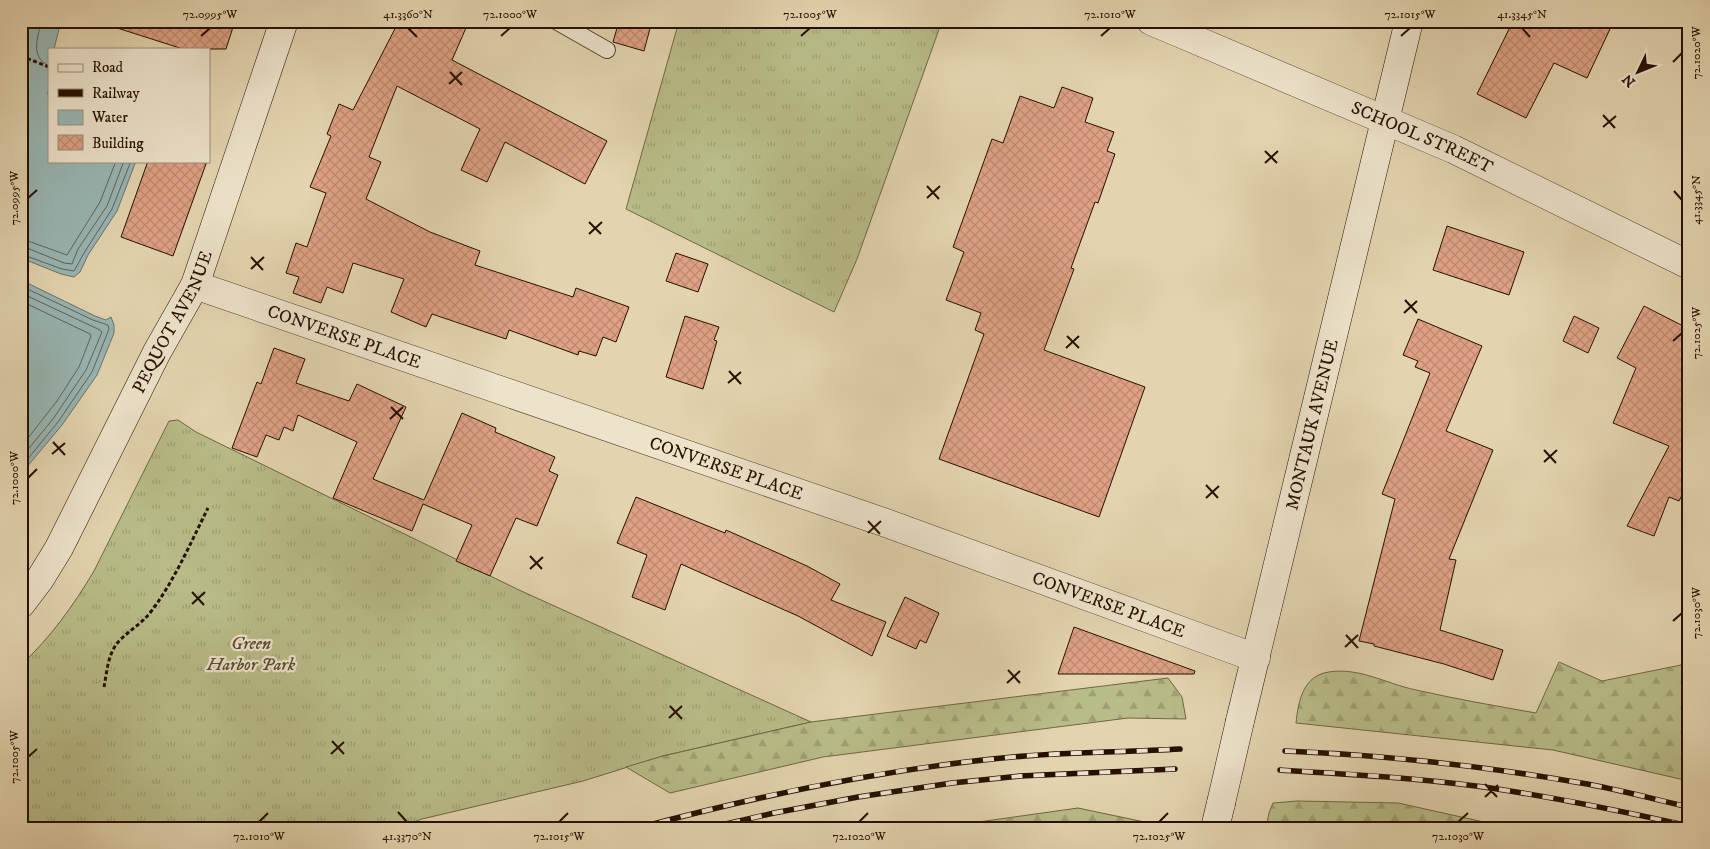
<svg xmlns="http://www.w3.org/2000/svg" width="1710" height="849" viewBox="0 0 1710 849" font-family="'IM FELL DW Pica',serif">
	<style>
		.grass { fill: url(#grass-tufts); stroke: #6f6644 }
		.forest { fill: url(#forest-firs); stroke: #6f6644 }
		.water { fill: #98b6b4; stroke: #6a736c }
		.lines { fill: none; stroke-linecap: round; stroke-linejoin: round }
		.shore { stroke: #5f625a; stroke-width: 1 }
		.building { fill: url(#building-cross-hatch); stroke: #260f00 }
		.lane-casing { stroke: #55402c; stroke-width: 18 }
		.street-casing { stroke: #55402c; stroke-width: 29 }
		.secondary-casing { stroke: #260f00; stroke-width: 29 }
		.path { stroke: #260f00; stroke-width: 3; stroke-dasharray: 4 2.5; stroke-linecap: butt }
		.lane { stroke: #ede3cb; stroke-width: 16 }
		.street { stroke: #ede3cb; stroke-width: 28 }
		.secondary { stroke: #ede3cb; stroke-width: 28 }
		.rail-casing { stroke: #260f00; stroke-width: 5.5 }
		.rail { stroke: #ede3cb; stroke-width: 4; stroke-dasharray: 11; stroke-linecap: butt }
		.secondary-bridge-casing { stroke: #260f00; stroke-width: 29; stroke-linecap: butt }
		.secondary-bridge { stroke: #ede3cb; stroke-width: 28 }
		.ticks { fill: none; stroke: #260f00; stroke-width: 2 }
		.labels { text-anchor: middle; stroke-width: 4.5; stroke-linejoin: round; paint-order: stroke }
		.street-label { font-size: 18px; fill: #260f00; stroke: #ede3cb }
		.park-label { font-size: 18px; font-style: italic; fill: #594c30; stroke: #ede3cb }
		.neatline { fill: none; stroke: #260f00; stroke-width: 2 }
		.ticks-label { font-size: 12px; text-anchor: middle; fill: #260f00 }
	</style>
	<defs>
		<pattern id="grass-tufts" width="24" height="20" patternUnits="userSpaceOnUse" patternTransform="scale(1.25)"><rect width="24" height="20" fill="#b8bc88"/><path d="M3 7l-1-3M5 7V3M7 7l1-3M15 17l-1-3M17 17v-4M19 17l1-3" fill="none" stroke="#9ea074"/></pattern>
		<pattern id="forest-firs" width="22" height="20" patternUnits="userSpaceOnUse" patternTransform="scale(1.25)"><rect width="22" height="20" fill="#b8bc88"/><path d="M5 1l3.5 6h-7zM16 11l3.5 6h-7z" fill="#9ea074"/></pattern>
		<pattern id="building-cross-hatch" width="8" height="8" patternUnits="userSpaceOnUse" patternTransform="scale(1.25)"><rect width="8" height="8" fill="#dea184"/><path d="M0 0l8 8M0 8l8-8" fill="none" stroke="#be8970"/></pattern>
	</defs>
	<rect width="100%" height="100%" fill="#e3d4af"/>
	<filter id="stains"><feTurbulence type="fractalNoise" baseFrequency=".004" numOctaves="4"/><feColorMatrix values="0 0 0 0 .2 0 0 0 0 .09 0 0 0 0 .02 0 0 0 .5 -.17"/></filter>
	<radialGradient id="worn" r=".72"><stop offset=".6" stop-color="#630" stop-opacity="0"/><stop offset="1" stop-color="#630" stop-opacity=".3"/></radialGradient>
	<g class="grass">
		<polygon points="679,21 942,21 857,259 834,312 626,209"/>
		<path d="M 178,420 L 196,432 L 519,590 L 811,722 L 663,756 L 583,781 L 422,819 L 397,828 L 21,828 L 21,665 C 51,637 73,606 94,571 L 169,421 Z"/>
	</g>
	<g class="forest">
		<path d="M 1689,649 L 1689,781 L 1553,750 L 1296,723 C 1298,704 1302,679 1324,673 C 1355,665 1387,684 1416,690 C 1456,699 1496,706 1536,713 L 1559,662 L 1602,681 L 1681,665 Z"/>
		<polygon points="1168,678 1182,697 1186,719 1128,718 823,757 670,793 626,767 663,756 811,722"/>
		<polygon points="1297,801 1398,803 1511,828 1266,828 1269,813 1273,803"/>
		<polygon points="1078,808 1154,824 1159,828 936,828"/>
	</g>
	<g class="water">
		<polygon points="21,21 61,21 54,49 49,49 49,88 47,94 49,95 49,161 136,161 117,211 88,255 80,272 74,277 61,274 21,258"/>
		<polygon points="21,280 95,316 106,320 111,317 114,325 114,333 97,375 62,425 21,474"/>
	</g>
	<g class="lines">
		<g class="shore">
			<path d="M 42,21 C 37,38 30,57 49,66"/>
			<polyline points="21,240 28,241 67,255 100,202 116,161"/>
			<polyline points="21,247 27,248 64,263 72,264 78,249 107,206 124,161"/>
			<polyline points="21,254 62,269 74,271 84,253 112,209 131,161"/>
			<polyline points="21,286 93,320 108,325 109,329 92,372 58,422 21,467"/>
			<polyline points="21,293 100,330 102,332 86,370 53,419 21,458"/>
			<polyline points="21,301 90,334 91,336 79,367 57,401 21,447"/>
		</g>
	</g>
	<g class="building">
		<polygon points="115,21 235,21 226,49 183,49 114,27"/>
		<polygon points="399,21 469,21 452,60 607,141 585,184 505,142 487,182 461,170 480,129 397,86 369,157 381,162 366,199 430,232 480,251 475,265 573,297 576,288 629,307 616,342 603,337 596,356 579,351 578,355 509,330 506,339 432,314 426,327 391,312 404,279 353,263 343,293 327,287 321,303 293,293 299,277 286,273 296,243 307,247 326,193 310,187 331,136 327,134 339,104 353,110"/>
		<polygon points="619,21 652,21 644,51 613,42"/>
		<polygon points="1513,21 1595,21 1610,29 1587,78 1554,63 1526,118 1477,94"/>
		<polygon points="1062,87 1093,98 1085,122 1114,132 1107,151 1115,154 1098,203 1095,202 1071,268 1074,269 1044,350 1145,387 1099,517 939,459 984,334 975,330 981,313 946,300 964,252 953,247 992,139 1003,143 1020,96 1054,108"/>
		<polygon points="148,161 207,161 173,256 121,237"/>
		<polygon points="1447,226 1524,252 1509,295 1433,270"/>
		<polygon points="676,253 708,264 698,292 666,281"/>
		<polygon points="1644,306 1689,329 1689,482 1679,501 1669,497 1654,536 1627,526 1669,446 1613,423 1636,368 1617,358"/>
		<polygon points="685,316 719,327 714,340 717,341 703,389 666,377"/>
		<polygon points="1574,316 1599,328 1588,353 1563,341"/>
		<polygon points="1418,319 1482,346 1446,431 1493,450 1449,559 1456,560 1440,630 1503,650 1493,680 1444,664 1374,646 1374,644 1359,641 1395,499 1382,494 1430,373 1415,367 1418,361 1403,355"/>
		<polygon points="274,348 305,359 296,383 349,401 357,384 406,407 373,479 424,500 462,413 496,428 495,432 555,457 549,471 558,475 537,526 516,518 490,576 456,561 472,525 423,504 412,531 333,498 357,442 298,415 293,431 284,427 279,440 266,435 257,457 232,448 257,382 261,384"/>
		<polygon points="636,497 725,533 726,530 807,566 840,584 831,600 886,622 872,656 798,616 681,564 665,610 632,597 647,555 617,543"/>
		<polygon points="905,597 939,613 926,643 920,640 916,649 887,636"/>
		<polygon points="1074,627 1195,671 1194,674 1058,674"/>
	</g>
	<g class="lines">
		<g class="lane-casing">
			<polyline id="lane" points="556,21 607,50"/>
		</g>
		<g class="street-casing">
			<g id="street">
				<path id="s1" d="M 1151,21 L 1453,149 L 1689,265"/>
				<path id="s2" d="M 195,285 L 886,523 L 1256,658"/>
			</g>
		</g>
		<g class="secondary-casing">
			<g id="secondary">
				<path id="s3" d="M 21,604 L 40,579 L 59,548 L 157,352 L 195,285 L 284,21"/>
				<path id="s4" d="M 1240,721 L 1409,21"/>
				<polyline points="1215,828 1221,803"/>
			</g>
		</g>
		<g class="path">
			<polyline points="21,56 49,67"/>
			<path d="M 104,687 C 107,671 108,652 120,640 C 131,629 143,623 153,609 C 175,579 191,542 208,508"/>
		</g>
		<use href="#lane" class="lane"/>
		<use href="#street" class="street"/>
		<use href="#secondary" class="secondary"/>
		<g class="rail-casing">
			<g id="rail">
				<path d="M 1285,751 C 1384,755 1483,766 1581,783 C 1617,789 1653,799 1689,807"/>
				<path d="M 1280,770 C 1348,774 1417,778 1484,787 C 1553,797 1621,811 1689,826"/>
				<path d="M 638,828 C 765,794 893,767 1025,756 C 1076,752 1128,752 1180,749"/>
				<polyline points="708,828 774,813 858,797 952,783 1020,776 1175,769"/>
			</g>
		</g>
		<use href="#rail" class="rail"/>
		<g class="secondary-bridge-casing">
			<polyline id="secondary-bridge" points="1221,803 1240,721"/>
		</g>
		<use href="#secondary-bridge" class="secondary-bridge"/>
	</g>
	<path class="ticks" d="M 408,28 L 417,37M 1522,28 L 1530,37M 201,36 L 210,28M 501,36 L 510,28M 801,36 L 810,28M 1101,36 L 1110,28M 1401,36 L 1410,28M 1673,62 L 1682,53M 450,72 L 462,85M 449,84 L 462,72M 1603,115 L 1615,128M 1603,127 L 1616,116M 1265,151 L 1277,163M 1265,163 L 1278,151M 927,186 L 939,199M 1674,191 L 1682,200M 28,198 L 37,190M 927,198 L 940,186M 589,222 L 601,234M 589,234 L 602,222M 251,257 L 263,270M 251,269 L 264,257M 1405,300 L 1417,313M 1404,313 L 1417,301M 1067,336 L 1079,348M 1673,341 L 1682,333M 1066,348 L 1079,336M 729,371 L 741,384M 728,383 L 741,372M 391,407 L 403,419M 390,419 L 403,407M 53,442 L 65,455M 1544,450 L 1556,463M 52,454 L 65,443M 1544,462 L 1557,450M 28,478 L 37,469M 1206,485 L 1218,498M 1206,498 L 1219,486M 868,521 L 880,534M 868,533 L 881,521M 530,556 L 542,569M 530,569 L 543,557M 192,592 L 204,605M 192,604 L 205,592M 1673,621 L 1682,613M 1346,635 L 1358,648M 1345,647 L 1358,635M 1008,670 L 1020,683M 1007,683 L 1020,671M 670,706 L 682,719M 669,718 L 682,706M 332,741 L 344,754M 331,754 L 344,742M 28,757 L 37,749M 1485,784 L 1497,797M 1485,797 L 1498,785M 398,812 L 407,822M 259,822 L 268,813M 559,822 L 568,813M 859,822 L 868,813M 1159,822 L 1168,813M 1458,822 L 1468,813"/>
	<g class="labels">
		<g class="street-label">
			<text dy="6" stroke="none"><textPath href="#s1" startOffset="295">SCHOOL STREET</textPath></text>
			<text dy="6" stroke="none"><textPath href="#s3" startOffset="321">PEQUOT AVENUE</textPath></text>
			<text dy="6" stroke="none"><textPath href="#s2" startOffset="158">CONVERSE PLACE</textPath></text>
			<text dy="6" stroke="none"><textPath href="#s4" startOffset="305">MONTAUK AVENUE</textPath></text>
			<text dy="6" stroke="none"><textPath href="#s2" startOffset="562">CONVERSE PLACE</textPath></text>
			<text dy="6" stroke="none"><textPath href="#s2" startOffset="968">CONVERSE PLACE</textPath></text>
		</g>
		<g class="park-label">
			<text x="251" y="649">Green<tspan x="251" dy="21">Harbor Park</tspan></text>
		</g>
	</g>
	<rect width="1710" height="849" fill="none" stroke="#e3d4af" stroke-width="55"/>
	<rect x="48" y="48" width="162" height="115" fill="#ede3cb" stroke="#9d8e7a"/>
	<rect x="58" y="64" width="25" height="8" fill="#ede3cb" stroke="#9d8e7a"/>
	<text x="92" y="72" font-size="15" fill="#260f00">Road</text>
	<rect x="58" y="89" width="25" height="8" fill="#260f00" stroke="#9d8e7a"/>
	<text x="92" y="98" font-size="15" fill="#260f00">Railway</text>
	<rect x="58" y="110" width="25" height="15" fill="#98b6b4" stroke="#9d8e7a"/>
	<text x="92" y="122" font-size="15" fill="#260f00">Water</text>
	<rect x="58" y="135" width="25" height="15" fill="url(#building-cross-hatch)" stroke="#9d8e7a"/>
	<text x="92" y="148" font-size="15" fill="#260f00">Building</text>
	<g transform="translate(1638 72) rotate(227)" stroke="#ede3cb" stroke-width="4" paint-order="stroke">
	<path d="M0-4L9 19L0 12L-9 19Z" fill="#260f00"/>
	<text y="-8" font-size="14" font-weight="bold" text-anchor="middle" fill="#260f00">N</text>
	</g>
	<rect x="28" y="28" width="1654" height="794" class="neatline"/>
	<g class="ticks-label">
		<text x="210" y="18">72.0995°W</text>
		<text x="408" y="18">41.3360°N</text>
		<text x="510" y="18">72.1000°W</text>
		<text x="810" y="18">72.1005°W</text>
		<text x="1110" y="18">72.1010°W</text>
		<text x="1410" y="18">72.1015°W</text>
		<text x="1522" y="18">41.3345°N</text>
		<text transform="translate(1696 53) rotate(-90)" y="4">72.1020°W</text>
		<text transform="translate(14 198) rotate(-90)" y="4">72.0995°W</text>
		<text transform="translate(1696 200) rotate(-90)" y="4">41.3345°N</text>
		<text transform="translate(1696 333) rotate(-90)" y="4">72.1025°W</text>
		<text transform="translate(14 478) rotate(-90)" y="4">72.1000°W</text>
		<text transform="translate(1696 613) rotate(-90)" y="4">72.1030°W</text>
		<text transform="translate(14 757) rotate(-90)" y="4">72.1005°W</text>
		<text x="259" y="840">72.1010°W</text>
		<text x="407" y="840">41.3370°N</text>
		<text x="559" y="840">72.1015°W</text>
		<text x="859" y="840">72.1020°W</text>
		<text x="1159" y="840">72.1025°W</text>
		<text x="1458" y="840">72.1030°W</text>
	</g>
	<rect width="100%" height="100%" filter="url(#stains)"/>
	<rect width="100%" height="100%" fill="url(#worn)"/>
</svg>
